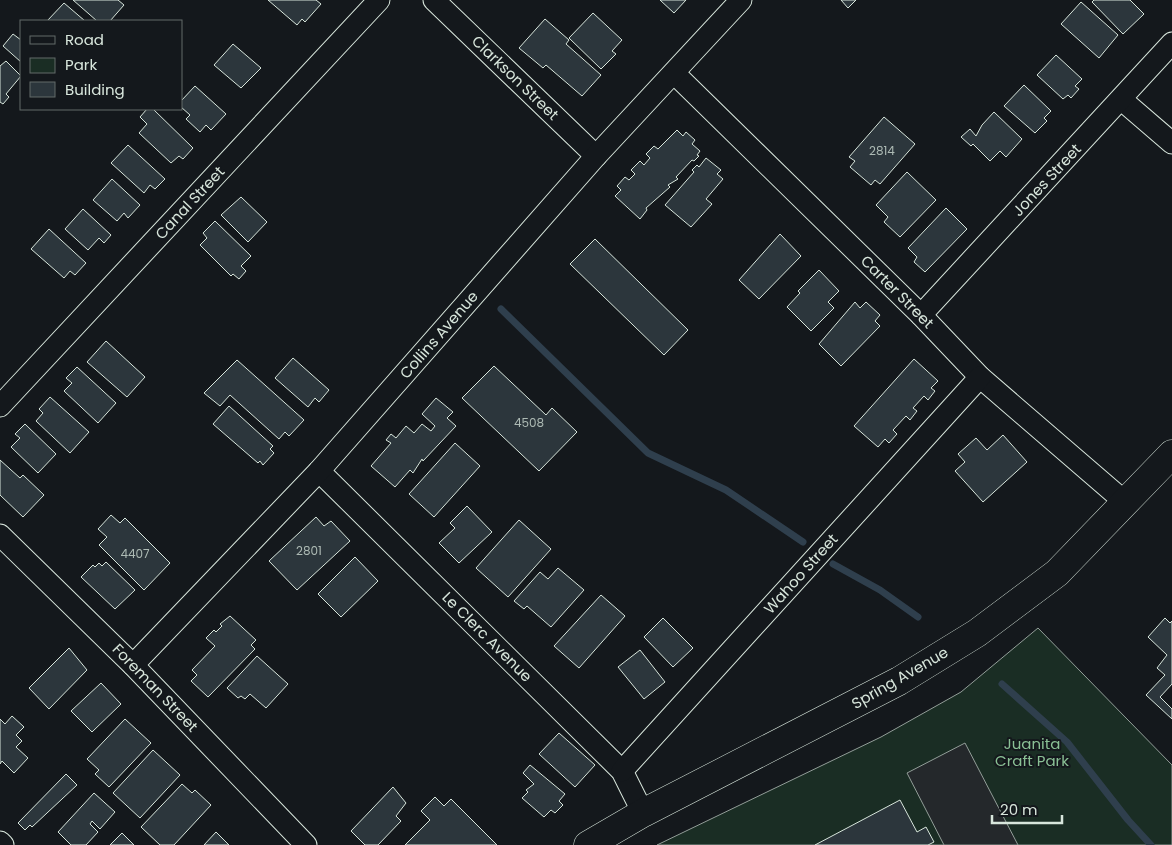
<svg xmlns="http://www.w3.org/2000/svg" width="1172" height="845" viewBox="0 0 1172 845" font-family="Poppins,sans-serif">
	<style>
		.green { fill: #1a2d24; stroke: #939e99 }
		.parking { fill: #24282b; stroke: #939e99 }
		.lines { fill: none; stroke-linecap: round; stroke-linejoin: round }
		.stream { stroke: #2f3f4d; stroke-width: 7 }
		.building { fill: #2c363c; stroke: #d8e6dc }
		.street-casing { stroke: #d8e6dc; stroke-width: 23 }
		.secondary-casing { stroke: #d8e6dc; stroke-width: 29 }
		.street { stroke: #14181c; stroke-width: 21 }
		.secondary { stroke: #14181c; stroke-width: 28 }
		.labels { text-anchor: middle; stroke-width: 4; stroke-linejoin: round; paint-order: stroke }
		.number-label { font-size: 12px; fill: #adbab4 }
		.street-label { font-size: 15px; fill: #d8e6dc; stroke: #14181c }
		.park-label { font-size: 15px; fill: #8ac095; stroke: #14181c }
	</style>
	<rect width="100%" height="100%" fill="#14181c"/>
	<polygon class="green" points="1038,628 1172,765 1172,845 657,845 881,737 961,692"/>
	<polygon class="parking" points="965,743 1018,845 944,845 907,773"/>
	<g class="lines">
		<g class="stream">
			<polyline points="501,309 648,453 726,490 803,542"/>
			<polyline points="833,564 880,590 918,617"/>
			<polyline points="1002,684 1067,742 1128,820 1151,845"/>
		</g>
	</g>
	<g class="building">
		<polygon points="73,0 118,0 124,5 110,21 97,21"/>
		<polygon points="268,0 316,0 321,4 305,22 302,19 297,25"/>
		<polygon points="660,0 686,0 674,13"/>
		<polygon points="841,0 856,0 848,8"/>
		<polygon points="1094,0 1130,0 1144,14 1123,34 1092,2"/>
		<polygon points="1081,2 1118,35 1099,58 1061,24"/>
		<polygon points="64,3 85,21 47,21"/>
		<polygon points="593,13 622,40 612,51 616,54 601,69 569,38"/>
		<polygon points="545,19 569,40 566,44 601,75 582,96 546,65 543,68 519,48"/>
		<polygon points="13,34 21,40 21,62 3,46"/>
		<polygon points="233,44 261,68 241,88 214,65"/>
		<polygon points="1056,55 1082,79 1075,86 1079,89 1071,98 1068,95 1063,99 1037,75"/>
		<polygon points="6,61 21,76 6,94 9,97 3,104 0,102 0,66"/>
		<polygon points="1024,85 1051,111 1044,118 1047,121 1035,133 1004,106"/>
		<polygon points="195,86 226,114 211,130 206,125 200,132 186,119 190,115 181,107 181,101"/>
		<polygon points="147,109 153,109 193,148 183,159 179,156 171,163 139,133 147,124 140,117"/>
		<polygon points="994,112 1022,139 1006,157 1000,151 990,161 973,144 971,146 961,137 970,129 976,136 982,125"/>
		<polygon points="884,117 915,144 880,184 875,180 871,185 850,167 855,161 849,157"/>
		<polygon points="677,130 683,136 686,132 695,140 692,144 700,151 697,155 699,156 694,161 692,160 676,177 678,179 668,185 670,187 646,208 647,210 640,219 615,196 621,190 617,186 625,177 629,180 635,174 631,170 640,161 644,165 650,158 646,154 654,146 658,149"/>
		<polygon points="128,145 165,179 155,189 150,185 144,193 111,163"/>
		<polygon points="706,158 721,170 717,174 723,179 706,199 712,204 691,227 665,205 694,172 692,170 697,165 699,167"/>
		<polygon points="907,172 936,200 900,237 884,222 888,217 876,205"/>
		<polygon points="112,179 140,205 128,218 124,213 117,221 93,200"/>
		<polygon points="241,197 267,222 248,242 221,215"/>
		<polygon points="946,208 967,229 925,272 914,262 917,257 908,248"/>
		<polygon points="83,209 111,235 104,243 99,238 88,250 65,229"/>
		<polygon points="215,221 251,256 241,266 246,271 239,279 233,274 231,276 200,245 207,238 203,233"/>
		<polygon points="49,229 86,263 75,275 70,271 64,278 31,249"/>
		<polygon points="780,234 801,256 759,299 739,280"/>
		<polygon points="595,239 688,330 664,355 570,264"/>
		<polygon points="819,270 839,291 828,302 834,308 811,331 787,307 800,293 798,291"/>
		<polygon points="855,302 860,308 866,302 880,315 875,321 880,326 841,366 819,344"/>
		<polygon points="106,341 145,377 127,397 87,362"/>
		<polygon points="293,358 329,390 319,402 315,398 308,407 275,378"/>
		<polygon points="914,359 938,381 931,388 935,391 928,400 924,396 913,408 917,411 910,420 906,416 893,430 897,434 889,443 885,439 878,447 854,426"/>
		<polygon points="237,360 304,420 289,436 285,432 279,439 230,395 220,406 204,393"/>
		<polygon points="494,366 546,415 552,408 577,432 539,471 462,398"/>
		<polygon points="77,367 116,403 98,423 64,391 72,383 66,378"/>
		<polygon points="50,397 89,432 70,453 36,421 43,413 39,409"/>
		<polygon points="436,398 453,412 447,418 456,426 423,461 422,459 413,473 410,470 395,487 371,466 391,443 386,440 391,434 396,438 406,426 414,433 422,424 431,431 435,426 422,414"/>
		<polygon points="229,406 273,446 270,449 274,453 263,465 260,461 258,463 213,424"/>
		<polygon points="25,424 56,454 38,473 11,447 20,438 15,434"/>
		<polygon points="1003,435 1027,462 983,502 955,471 965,462 958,454 976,438 987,450"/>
		<polygon points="455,443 480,466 434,517 409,494"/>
		<polygon points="0,460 20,478 23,475 44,495 23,517 0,495"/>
		<polygon points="467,506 492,532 459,563 439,543 455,528 450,523"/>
		<polygon points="111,515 120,523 125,518 170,563 144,590 99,545 107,537 98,529"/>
		<polygon points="316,517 324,526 331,521 350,541 297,590 269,561"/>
		<polygon points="519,520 551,549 508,597 476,568"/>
		<polygon points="355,557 378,581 341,617 318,594"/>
		<polygon points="106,562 135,590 115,609 81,577 93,565 95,567 99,563 102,566"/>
		<polygon points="558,568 584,590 551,627 527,606 524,609 514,601 540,572 548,579"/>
		<polygon points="601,595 625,616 579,668 554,646"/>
		<polygon points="230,616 256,640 251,645 255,649 208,697 191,681 197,675 192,670 215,646 206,638 214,630 216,632 222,626 220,624"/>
		<polygon points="663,618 693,648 673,667 644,637"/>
		<polygon points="1165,618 1170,623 1172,621 1172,684 1160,697 1172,709 1172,719 1146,695 1165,675 1157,668 1167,655 1148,637"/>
		<polygon points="69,648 87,670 49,709 29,688"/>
		<polygon points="640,650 665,682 644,699 618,667"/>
		<polygon points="257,656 288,684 266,708 250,694 245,699 241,696 238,698 227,688"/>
		<polygon points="101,683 121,704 92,732 71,711"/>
		<polygon points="12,716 24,727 16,735 22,741 16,747 28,758 14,773 2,761 0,764 0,719 5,724"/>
		<polygon points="125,719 151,743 109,787 95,774 99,770 87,759"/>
		<polygon points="559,733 595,765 575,787 539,754"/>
		<polygon points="153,750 180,775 140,818 113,793"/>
		<polygon points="530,765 565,794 559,801 563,805 555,813 551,810 544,817 522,798 528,792 526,790 534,784 523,773"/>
		<polygon points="66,774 77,785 32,827 30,825 25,830 18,823"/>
		<polygon points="182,784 192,793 195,790 211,805 174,845 160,845 141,827"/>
		<polygon points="393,787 406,803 396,816 401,821 378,845 365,845 351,831"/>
		<polygon points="94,793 115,812 100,829 92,821 90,824 98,832 86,845 71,845 58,832"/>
		<polygon points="435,797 444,806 451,799 497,845 405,845 430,820 421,811"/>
		<polygon points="900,800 917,832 926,827 934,842 928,845 815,845"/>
		<polygon points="216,832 229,845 204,845"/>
		<polygon points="122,833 134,845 110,845"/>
	</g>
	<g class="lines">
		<g class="street-casing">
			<g id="street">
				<polyline points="434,0 596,156"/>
				<polyline points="674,73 921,315 980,377 1126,503"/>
				<polyline points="1122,100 1172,143"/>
				<polyline points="921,315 1172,43"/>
				<polyline points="0,406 379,0"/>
				<polyline points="319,471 622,771 643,813"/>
				<polyline points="0,535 133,665 306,845"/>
				<polyline points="133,665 319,471 596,156 741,0"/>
				<polyline points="622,771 980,377"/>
				<polyline points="0,842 3,845"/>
			</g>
		</g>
		<g class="secondary-casing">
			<polyline id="secondary" points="588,845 643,813 899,681 977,633 1057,573 1172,454"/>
		</g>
		<use href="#street" class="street"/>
		<use href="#secondary" class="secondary"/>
	</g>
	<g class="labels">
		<g class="number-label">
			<text x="882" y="155">2814</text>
			<text x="529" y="427">4508</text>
			<text x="309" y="555">2801</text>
			<text x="135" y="558">4407</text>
		</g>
		<g class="street-label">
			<text transform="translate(515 78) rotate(44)" y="5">Clarkson Street</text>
			<text transform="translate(1047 180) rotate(-47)" y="5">Jones Street</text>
			<text transform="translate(190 203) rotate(-47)" y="5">Canal Street</text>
			<text transform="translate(897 292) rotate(45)" y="5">Carter Street</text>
			<text transform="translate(439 335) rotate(-49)" y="5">Collins Avenue</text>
			<text transform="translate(801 574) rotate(-48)" y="5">Wahoo Street</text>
			<text transform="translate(487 637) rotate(45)" y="5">Le Clerc Avenue</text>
			<text transform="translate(900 678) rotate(-30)" y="5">Spring Avenue</text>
			<text transform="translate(155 688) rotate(46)" y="5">Foreman Street</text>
		</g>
		<g class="park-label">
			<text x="1032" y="749">Juanita<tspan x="1032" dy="17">Craft Park</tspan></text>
		</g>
	</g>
	<rect x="20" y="20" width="162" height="90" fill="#14181c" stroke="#626a69"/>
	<rect x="30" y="36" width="25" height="8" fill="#14181c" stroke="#626a69"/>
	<text x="65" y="45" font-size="15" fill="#d8e6dc">Road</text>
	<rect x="30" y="58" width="25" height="15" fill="#1a2d24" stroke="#626a69"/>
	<text x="65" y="70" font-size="15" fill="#d8e6dc">Park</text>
	<rect x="30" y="82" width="25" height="15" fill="#2c363c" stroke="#626a69"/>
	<text x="65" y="95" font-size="15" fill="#d8e6dc">Building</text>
	<path d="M992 815v8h70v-8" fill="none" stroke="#d8e6dc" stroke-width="2.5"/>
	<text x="1000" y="815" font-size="15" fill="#d8e6dc" stroke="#14181c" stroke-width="4" paint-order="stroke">20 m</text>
</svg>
